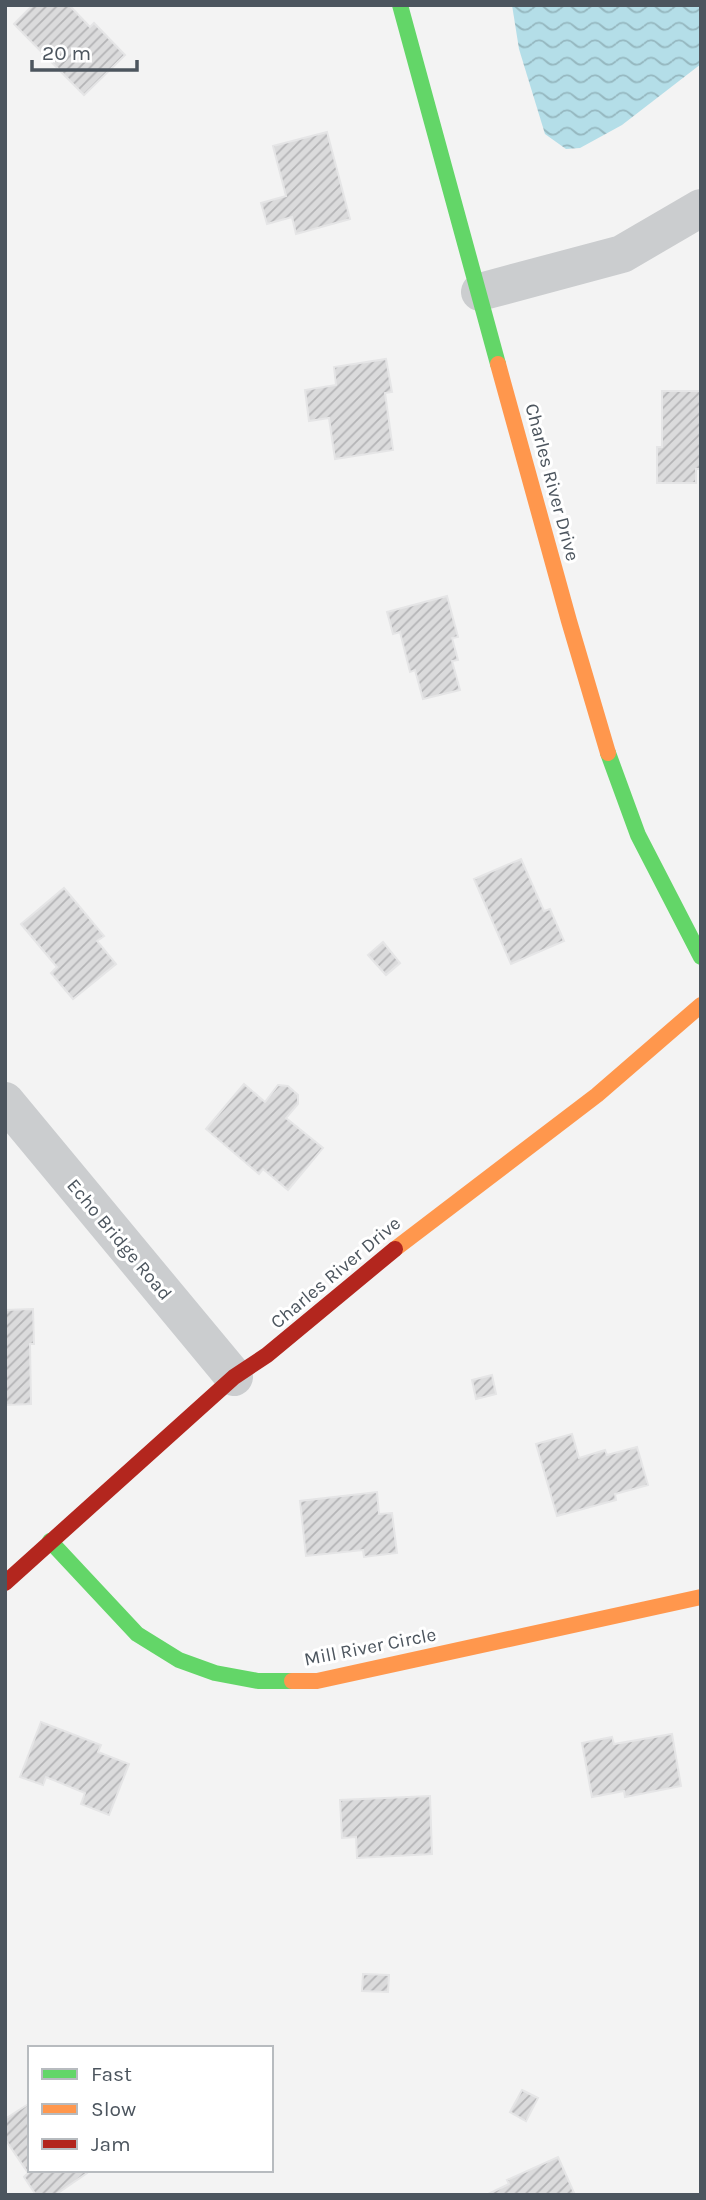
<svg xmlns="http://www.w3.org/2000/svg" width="706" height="2200" viewBox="0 0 706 2200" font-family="Karla,sans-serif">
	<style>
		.water { fill: url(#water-waves) }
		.building { fill: url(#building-hatch); stroke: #e5e5e6; stroke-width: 2 }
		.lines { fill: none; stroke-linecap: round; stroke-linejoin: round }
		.street { stroke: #cbcdcf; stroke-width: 38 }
		.fast { stroke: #63d668; stroke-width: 16 }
		.slow { stroke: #ff974d; stroke-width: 16 }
		.jam { stroke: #b3261e; stroke-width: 16 }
		.labels { text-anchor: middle; stroke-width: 6; stroke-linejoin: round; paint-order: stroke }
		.street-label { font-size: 19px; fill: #4c555e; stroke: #fff }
	</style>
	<defs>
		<pattern id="water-waves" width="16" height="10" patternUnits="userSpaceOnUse" patternTransform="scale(1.75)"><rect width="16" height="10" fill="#b4dee8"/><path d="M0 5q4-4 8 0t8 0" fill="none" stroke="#95b7bf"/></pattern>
		<pattern id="building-hatch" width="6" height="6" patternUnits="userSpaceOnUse" patternTransform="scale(1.75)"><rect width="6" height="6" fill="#dbdbdc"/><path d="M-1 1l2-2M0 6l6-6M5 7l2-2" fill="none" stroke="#b4b4b6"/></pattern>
	</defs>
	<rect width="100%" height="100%" fill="#f3f3f3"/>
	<polygon class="water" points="512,5 701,5 701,64 622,125 580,148 566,149 545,134 519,49"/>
	<g class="building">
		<polygon points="33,5 69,5 90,27 94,23 125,55 84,95 14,24"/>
		<polygon points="327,132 350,219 296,234 292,217 267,224 261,203 286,196 273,146"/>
		<polygon points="386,359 392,392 385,393 393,450 335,459 329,418 309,421 305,390 336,385 334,367"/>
		<polygon points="662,391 701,391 701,469 696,469 696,483 657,483 657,447 662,447"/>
		<polygon points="447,596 458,637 452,638 458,660 452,661 460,690 423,699 415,670 410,672 400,632 393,634 387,612"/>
		<polygon points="521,859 544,911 550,909 564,941 511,964 474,879"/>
		<polygon points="64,888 104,936 97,941 116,964 73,999 51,973 57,967 21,924"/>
		<polygon points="383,942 400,963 386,975 368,955"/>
		<polygon points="244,1084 265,1102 278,1085 288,1086 298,1095 298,1104 286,1118 323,1148 288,1190 263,1169 259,1174 206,1129"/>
		<polygon points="33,1309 34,1344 30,1344 31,1404 5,1405 5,1310"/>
		<polygon points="492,1375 496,1394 476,1399 472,1380"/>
		<polygon points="572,1434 579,1458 605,1450 607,1455 637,1447 648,1485 615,1494 616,1500 557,1516 536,1444"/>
		<polygon points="377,1492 379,1514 392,1513 397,1553 364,1557 363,1550 306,1556 300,1501"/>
		<polygon points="41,1722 101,1745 98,1752 129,1764 109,1815 81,1804 85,1793 46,1777 43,1785 20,1777"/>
		<polygon points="672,1734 681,1786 625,1797 624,1791 592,1797 582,1743 612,1737 614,1744"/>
		<polygon points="430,1796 432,1854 357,1858 356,1837 342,1838 340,1800"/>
		<polygon points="363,1974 389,1975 388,1992 362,1991"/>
		<polygon points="522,2090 538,2098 526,2121 510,2112"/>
		<polygon points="30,2103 30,2170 86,2170 87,2173 55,2195 36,2195 24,2177 28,2173 5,2139 5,2119"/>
		<polygon points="558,2157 575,2195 486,2195 509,2184 507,2180"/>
	</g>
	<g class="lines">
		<g class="street">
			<polyline points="480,292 622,254 701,208"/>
			<polyline points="5,1101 234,1377"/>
		</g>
		<g class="fast">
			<polyline points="400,5 498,364"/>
			<polyline points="608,753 638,835 701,957"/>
			<polyline points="50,1541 137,1634 179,1660 215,1673 258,1681 292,1681"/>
		</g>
		<g class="slow">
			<polyline points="498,364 569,621 608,753"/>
			<polyline points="395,1249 597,1095 701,1005"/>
			<polyline points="292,1681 317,1681 701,1597"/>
		</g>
		<polyline class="jam" points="5,1583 234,1377 267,1355 395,1249"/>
	</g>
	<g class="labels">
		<g class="street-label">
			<text transform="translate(553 482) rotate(75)" y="7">Charles River Drive</text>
			<text transform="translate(120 1239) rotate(50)" y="7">Echo Bridge Road</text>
			<text transform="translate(335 1272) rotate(-40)" y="7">Charles River Drive</text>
			<text transform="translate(370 1646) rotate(-11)" y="7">Mill River Circle</text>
		</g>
	</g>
	<rect width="706" height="2200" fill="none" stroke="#4c555e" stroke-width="14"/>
	<rect x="28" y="2046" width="245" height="126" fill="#ffffff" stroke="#b7bbbf" stroke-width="2"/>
	<rect x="42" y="2069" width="35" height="10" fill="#63d668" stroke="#b7bbbf" stroke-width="2"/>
	<text x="91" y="2081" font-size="21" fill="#4c555e">Fast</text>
	<rect x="42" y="2104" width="35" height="10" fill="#ff974d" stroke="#b7bbbf" stroke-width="2"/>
	<text x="91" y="2116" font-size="21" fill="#4c555e">Slow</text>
	<rect x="42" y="2139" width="35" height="10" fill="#b3261e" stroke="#b7bbbf" stroke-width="2"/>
	<text x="91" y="2151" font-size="21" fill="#4c555e">Jam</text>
	<path d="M32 60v10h105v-10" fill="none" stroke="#4c555e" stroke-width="3.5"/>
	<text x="42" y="60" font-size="21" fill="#4c555e" stroke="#ffffff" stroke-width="5" paint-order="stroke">20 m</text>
</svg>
